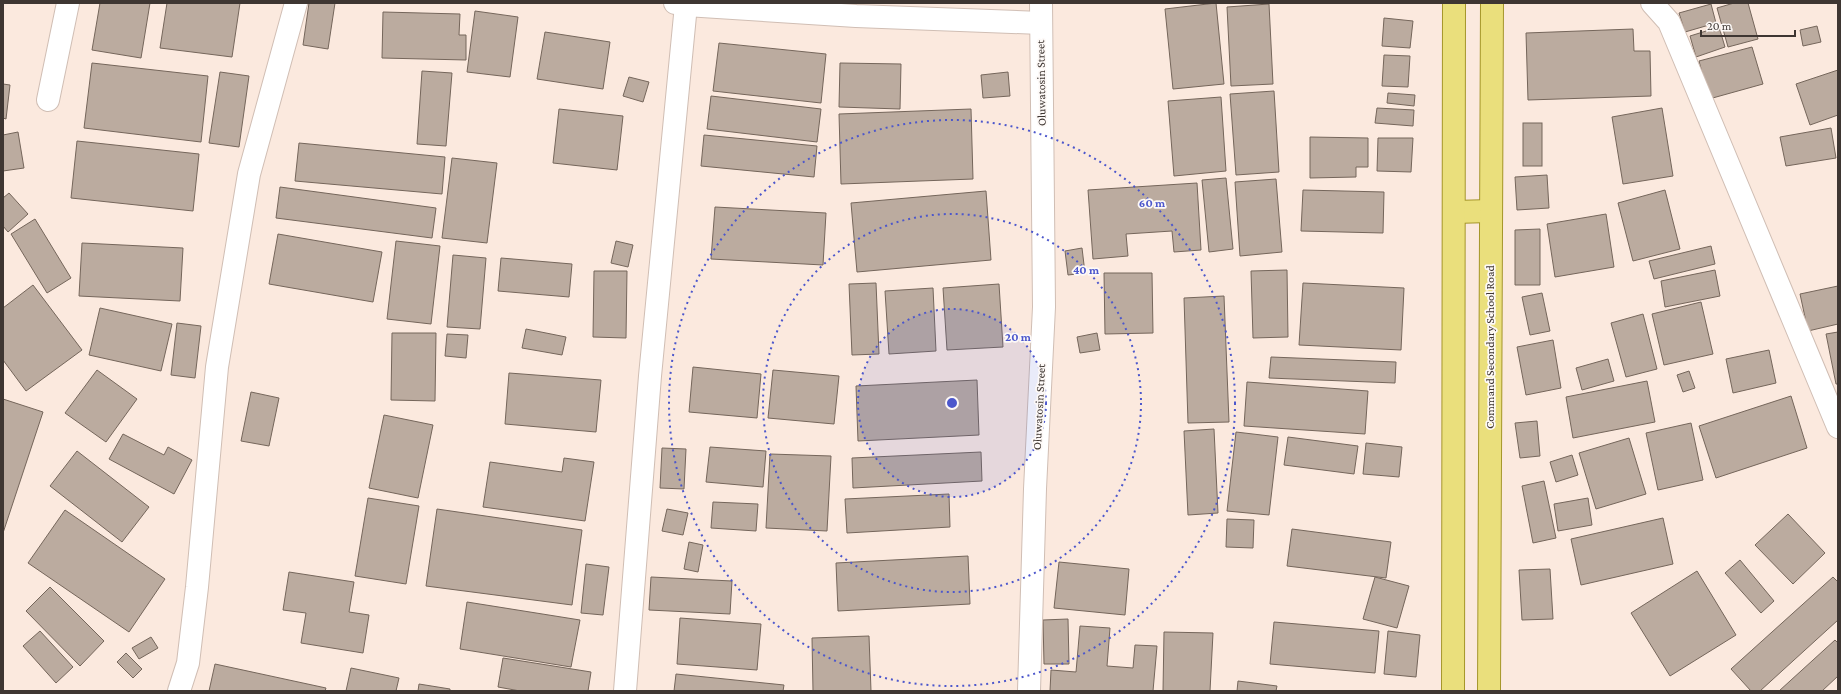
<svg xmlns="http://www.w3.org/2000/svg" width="1841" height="694" viewBox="0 0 1841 694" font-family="'Crimson Pro',serif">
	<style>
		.building { fill: #bbab9f; stroke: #75665b }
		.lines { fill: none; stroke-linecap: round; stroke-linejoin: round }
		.minor-casing { stroke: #d0beb4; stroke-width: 24 }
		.major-casing { stroke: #a5962a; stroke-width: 24 }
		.minor { stroke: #fff; stroke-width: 22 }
		.major { stroke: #eadf7c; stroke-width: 22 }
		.ring { fill: none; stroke: #4c57cc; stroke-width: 2; stroke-dasharray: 2 4 }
		.labels { text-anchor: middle; stroke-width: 3.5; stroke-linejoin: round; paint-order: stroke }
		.street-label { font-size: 12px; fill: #3e3632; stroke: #fdf9f7 }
		.centre { fill: #4c57cc; stroke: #fdf9f7; stroke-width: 2 }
		.ring-label { font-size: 12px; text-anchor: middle; font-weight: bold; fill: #4c57cc; stroke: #fdf9f7; stroke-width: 3.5; stroke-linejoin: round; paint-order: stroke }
	</style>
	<rect width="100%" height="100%" fill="#fbe9de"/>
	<g class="building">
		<polygon points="100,3 150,3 141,58 92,50"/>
		<polygon points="167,3 240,3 232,57 160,48"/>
		<polygon points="309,3 335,3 328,49 303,45"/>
		<polygon points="1216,3 1224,84 1173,89 1165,9"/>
		<polygon points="1734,3 1748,3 1758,39 1728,47 1717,8"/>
		<polygon points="1269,4 1273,84 1231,86 1227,7"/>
		<polygon points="1711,4 1716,23 1685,32 1679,13"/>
		<polygon points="475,11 518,17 510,77 467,72"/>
		<polygon points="383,12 460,14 459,35 466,35 466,60 382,58"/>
		<polygon points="1384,18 1413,21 1410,48 1382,46"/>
		<polygon points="1817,26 1821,42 1803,46 1800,30"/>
		<polygon points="1719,27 1725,47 1696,57 1690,36"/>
		<polygon points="1633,29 1634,51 1650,51 1651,96 1528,100 1526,33"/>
		<polygon points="545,32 610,42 603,89 537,79"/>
		<polygon points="719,43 826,54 821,103 713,91"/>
		<polygon points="1752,47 1763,84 1709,99 1699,61"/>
		<polygon points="1384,55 1410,56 1408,87 1382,86"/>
		<polygon points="92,63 208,76 201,142 84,128"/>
		<polygon points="840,63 901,64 900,109 839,107"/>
		<polygon points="1838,70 1838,115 1810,125 1796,84"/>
		<polygon points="422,71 452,73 446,146 417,144"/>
		<polygon points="220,72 249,76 239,147 209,143"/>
		<polygon points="1008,72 1010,96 983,98 981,75"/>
		<polygon points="629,77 649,82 643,102 623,96"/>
		<polygon points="3,84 10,85 6,119 3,118"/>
		<polygon points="1274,91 1279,172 1236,175 1230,94"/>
		<polygon points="1388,93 1415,95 1414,106 1387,103"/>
		<polygon points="711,96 821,109 817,142 707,129"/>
		<polygon points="1221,97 1226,171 1174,176 1168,101"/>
		<polygon points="1377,108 1414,110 1413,126 1375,123"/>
		<polygon points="1662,108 1673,176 1623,184 1612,117"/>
		<polygon points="559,109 623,116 617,170 553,163"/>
		<polygon points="971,109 973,179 841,184 839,114"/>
		<rect x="1523" y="123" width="19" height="43"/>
		<polygon points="1831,128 1836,158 1786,166 1780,137"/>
		<polygon points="18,132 24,168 3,171 3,135"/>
		<polygon points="704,135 817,146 814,177 701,166"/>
		<polygon points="1310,137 1368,138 1368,167 1356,167 1356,177 1310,178"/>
		<polygon points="1378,138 1413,138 1411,172 1377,171"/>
		<polygon points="77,141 199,154 193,211 71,198"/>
		<polygon points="299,143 445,157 442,194 295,181"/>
		<polygon points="452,158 497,163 487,243 442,238"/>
		<polygon points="1547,175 1549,208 1517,210 1515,177"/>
		<polygon points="1226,178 1233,249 1209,252 1202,180"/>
		<polygon points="1276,179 1282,252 1240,256 1235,182"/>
		<polygon points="1197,183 1201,250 1174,252 1172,231 1126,234 1128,256 1093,259 1088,190"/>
		<polygon points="280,187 436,208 432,238 276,218"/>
		<polygon points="1303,190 1384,192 1383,233 1301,231"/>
		<polygon points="1665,190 1680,249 1633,261 1618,203"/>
		<polygon points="986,191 991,260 857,272 851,203"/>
		<polygon points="9,193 28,214 8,232 3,226 3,198"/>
		<polygon points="715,207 826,213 823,265 711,259"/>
		<polygon points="1606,214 1614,267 1555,277 1547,224"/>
		<polygon points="35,219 71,278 47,293 11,234"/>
		<polygon points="1540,229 1540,285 1515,285 1515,230"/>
		<polygon points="278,234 382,252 373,302 269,284"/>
		<polygon points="396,241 440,246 431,324 387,319"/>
		<polygon points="616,241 633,245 628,267 611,263"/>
		<polygon points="82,243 183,248 180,301 79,296"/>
		<polygon points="1711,246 1715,264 1654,279 1649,261"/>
		<polygon points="1082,248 1085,273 1068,275 1065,251"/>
		<polygon points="453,255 486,258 480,329 447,327"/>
		<polygon points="501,258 572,264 569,297 498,291"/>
		<polygon points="1287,270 1288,337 1253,338 1251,271"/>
		<polygon points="1715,270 1720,296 1665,307 1661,281"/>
		<polygon points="594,271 627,271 626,338 593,337"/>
		<polygon points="1104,273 1152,273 1153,333 1105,334"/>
		<polygon points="876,283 879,354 852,355 849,284"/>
		<polygon points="1303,283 1404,288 1401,350 1299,345"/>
		<polygon points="999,284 1003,347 947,350 943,288"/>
		<polygon points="33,285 82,350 26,391 3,360 3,308"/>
		<polygon points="1838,286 1838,324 1808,331 1800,294"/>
		<polygon points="933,288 936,351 889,354 885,291"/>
		<polygon points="1542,293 1550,331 1530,335 1522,297"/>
		<polygon points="1224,296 1229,422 1188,423 1184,298"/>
		<polygon points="1701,302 1713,354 1664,365 1652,314"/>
		<polygon points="100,308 172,324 161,371 89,355"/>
		<polygon points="1643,314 1657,369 1626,377 1611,323"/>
		<polygon points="177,323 201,326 195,378 171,375"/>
		<polygon points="526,329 566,337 562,355 522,348"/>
		<polygon points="1838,332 1838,384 1836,384 1826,334"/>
		<polygon points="392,333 436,333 435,401 391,400"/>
		<polygon points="1097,333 1100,350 1080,353 1077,337"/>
		<polygon points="447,334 468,335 466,358 445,356"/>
		<polygon points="1553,340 1561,388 1526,395 1517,347"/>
		<polygon points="1769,350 1776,383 1733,393 1726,359"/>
		<polygon points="1271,357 1396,362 1395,383 1269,378"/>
		<polygon points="1608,359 1614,381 1582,390 1576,368"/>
		<polygon points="693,367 761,374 757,418 689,412"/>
		<polygon points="97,370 137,399 106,442 65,413"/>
		<polygon points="773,370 839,376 834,424 768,418"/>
		<polygon points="1689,371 1695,388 1683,392 1677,375"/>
		<polygon points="509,373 601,380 596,432 505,424"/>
		<polygon points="977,380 979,435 858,441 856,386"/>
		<polygon points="1647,381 1655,422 1573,438 1566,397"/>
		<polygon points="1247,382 1368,391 1365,434 1244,426"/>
		<polygon points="251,392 279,398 269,446 241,441"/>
		<polygon points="1791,396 1807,448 1716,478 1699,426"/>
		<polygon points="3,399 43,412 3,533"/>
		<polygon points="384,415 433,425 418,498 369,488"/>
		<polygon points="1537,421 1540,456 1520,458 1515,423"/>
		<polygon points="1691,423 1703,480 1658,490 1646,433"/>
		<polygon points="1214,429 1218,513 1188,515 1184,431"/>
		<polygon points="1236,432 1278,437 1269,515 1227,511"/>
		<polygon points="123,434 164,455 168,447 192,460 174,494 109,459"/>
		<polygon points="1288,437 1358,446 1354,474 1284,465"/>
		<polygon points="1629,438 1646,494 1596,509 1579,453"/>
		<polygon points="1366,443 1402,447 1399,477 1363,474"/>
		<polygon points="710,447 766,451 763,487 706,482"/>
		<polygon points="662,448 686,449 684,489 660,488"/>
		<polygon points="77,451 149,507 122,542 50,486"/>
		<polygon points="981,452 982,481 853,488 852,458"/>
		<polygon points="770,454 831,456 827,531 766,528"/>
		<polygon points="1572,455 1578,475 1556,482 1550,462"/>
		<polygon points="564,458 594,462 585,521 483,507 490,462 562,472"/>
		<polygon points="1544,481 1556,538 1533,543 1522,486"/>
		<polygon points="949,494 950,527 847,533 845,499"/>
		<polygon points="368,498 419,506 406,584 355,576"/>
		<polygon points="1588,498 1592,525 1558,531 1554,504"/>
		<polygon points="713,502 758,504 756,531 711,528"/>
		<polygon points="437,509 582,530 572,605 426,586"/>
		<polygon points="667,509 688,513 683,535 662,531"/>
		<polygon points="65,510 165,579 129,632 28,563"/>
		<polygon points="1788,514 1825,553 1793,584 1755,545"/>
		<polygon points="1663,518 1673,564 1581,585 1571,539"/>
		<polygon points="1227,519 1254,520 1253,548 1226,547"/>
		<polygon points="1292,529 1391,542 1386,578 1287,566"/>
		<polygon points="689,542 703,545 698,572 684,569"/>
		<polygon points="968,556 970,604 838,611 836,563"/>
		<polygon points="1740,560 1774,601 1761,613 1725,573"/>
		<polygon points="1059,562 1129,569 1125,615 1054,608"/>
		<polygon points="586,564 609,567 603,615 581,613"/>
		<polygon points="1550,569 1553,619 1522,620 1519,570"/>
		<polygon points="1697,571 1736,635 1670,676 1631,613"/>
		<polygon points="289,572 354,582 349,612 369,615 363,653 301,643 306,613 283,610"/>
		<polygon points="651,577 732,581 730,614 649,610"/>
		<polygon points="1375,577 1409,586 1397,628 1363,619"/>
		<polygon points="1833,577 1838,582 1838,620 1760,691 1751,691 1731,669"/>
		<polygon points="50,587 104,641 80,666 26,611"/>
		<polygon points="467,602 580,620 571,667 460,649"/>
		<polygon points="680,618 761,624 757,670 677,664"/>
		<polygon points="1068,619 1069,664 1044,664 1043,620"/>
		<polygon points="1274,622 1379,631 1375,673 1270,664"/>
		<polygon points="1080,626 1110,628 1107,666 1133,668 1135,645 1157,646 1153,691 1050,691 1051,670 1076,672"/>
		<polygon points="40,631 73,667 56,683 23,646"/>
		<polygon points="1388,631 1420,635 1416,677 1384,674"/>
		<polygon points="1164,632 1213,633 1210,691 1163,691"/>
		<polygon points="869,636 871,691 813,691 812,638"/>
		<polygon points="151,637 158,648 139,659 132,648"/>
		<polygon points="1835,640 1838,643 1838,676 1822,691 1779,691"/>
		<polygon points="126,653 142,669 133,678 117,662"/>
		<polygon points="503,658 591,672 588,691 520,691 498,687"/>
		<polygon points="215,664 326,688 325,691 209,691"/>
		<polygon points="351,668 399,678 396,691 346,691"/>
		<polygon points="676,674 784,685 783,691 674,691"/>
		<polygon points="1238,681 1277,686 1276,691 1237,691"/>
		<polygon points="419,684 450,689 450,691 418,691"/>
	</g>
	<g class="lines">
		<g class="minor-casing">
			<g id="minor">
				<polyline points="675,3 686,5 856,16 1041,23"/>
				<polyline points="1652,3 1669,22 1838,427"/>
				<polyline points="48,100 68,3"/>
				<polyline points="179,691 188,663 197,587 217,367 249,174 296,3"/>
				<polyline points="625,691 650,376 686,5"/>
				<polyline points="1029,691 1035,489 1044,307 1041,3"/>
			</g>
		</g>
		<g class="major-casing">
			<g id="major">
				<polyline points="1454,212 1491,211"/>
				<polyline points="1453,691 1454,3"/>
				<polyline points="1489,691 1492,3"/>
			</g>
		</g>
		<use href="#minor" class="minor"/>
		<use href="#major" class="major"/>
	</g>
	<circle cx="952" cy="403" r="94" fill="#4c57cc" fill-opacity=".12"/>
	<g class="ring">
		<circle cx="952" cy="403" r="94"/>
		<circle cx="952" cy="403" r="189"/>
		<circle cx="952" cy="403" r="283"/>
	</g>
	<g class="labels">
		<g class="street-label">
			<text transform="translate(1041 83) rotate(-91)" y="4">Oluwatosin Street</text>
			<text transform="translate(1490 347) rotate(-90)" y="4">Command Secondary School Road</text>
			<text transform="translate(1039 407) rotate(-87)" y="4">Oluwatosin Street</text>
		</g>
	</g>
	<circle cx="952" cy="403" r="6" class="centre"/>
	<g class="ring-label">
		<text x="1152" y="207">60 m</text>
		<text x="1086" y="274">40 m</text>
		<text x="1018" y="341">20 m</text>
	</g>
	<rect width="1841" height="694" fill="none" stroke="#3e3632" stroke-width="8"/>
	<path d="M1701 30v6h94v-6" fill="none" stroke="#3e3632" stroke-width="2"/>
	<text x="1707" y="30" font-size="12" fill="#3e3632" stroke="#fdf9f7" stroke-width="3" paint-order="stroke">20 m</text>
</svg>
